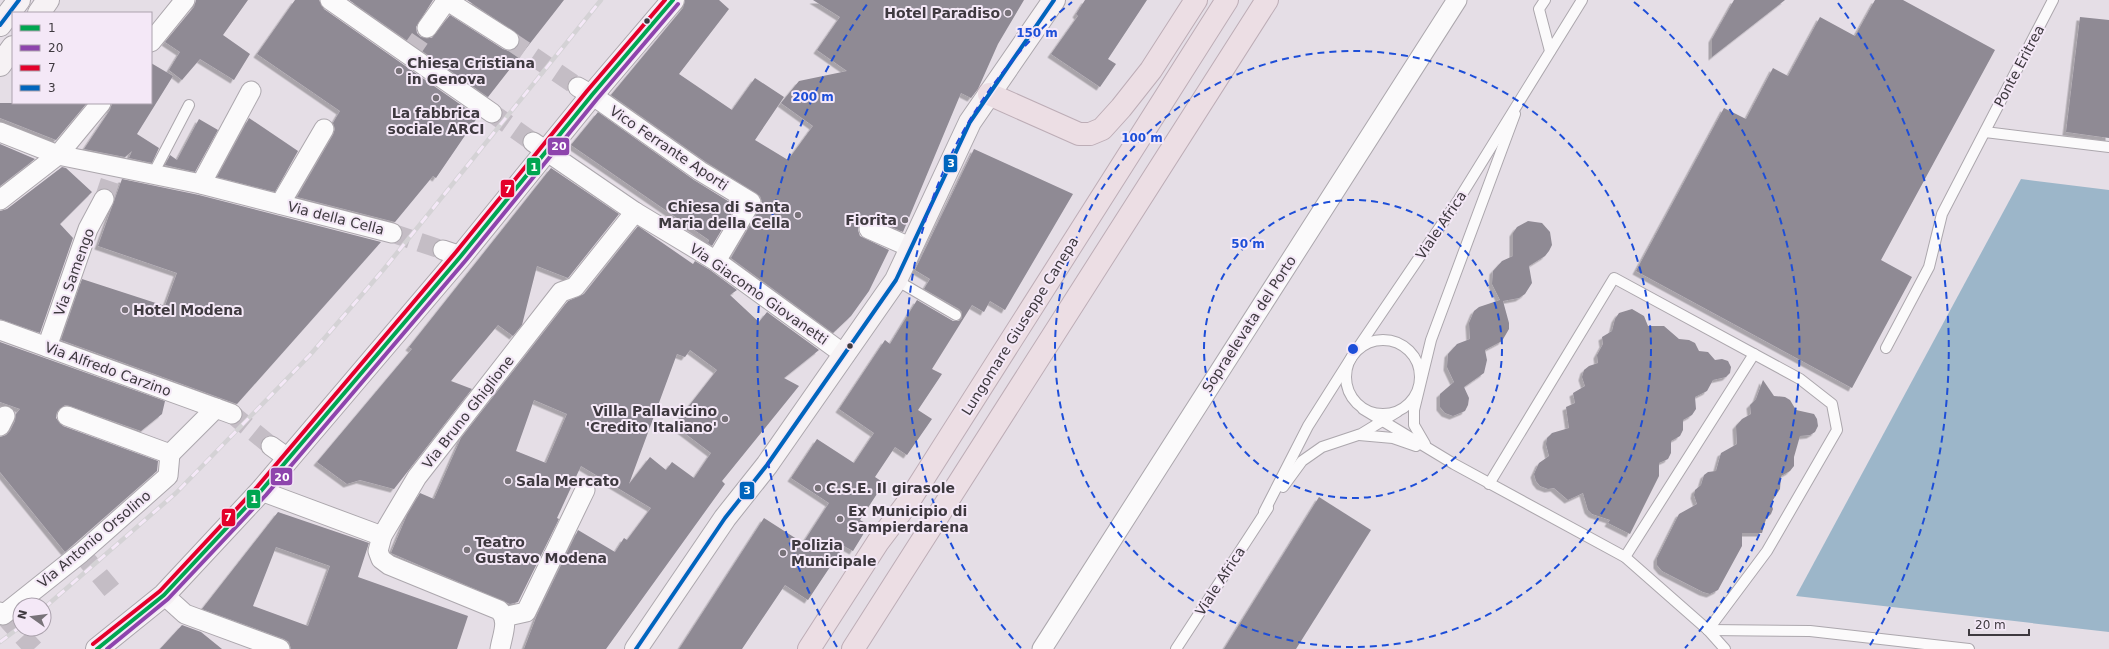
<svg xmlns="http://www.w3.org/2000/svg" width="2109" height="649" viewBox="0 0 2109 649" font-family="'DejaVu Sans',sans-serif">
<defs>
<filter id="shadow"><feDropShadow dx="-3.5" dy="3.5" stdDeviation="0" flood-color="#0004"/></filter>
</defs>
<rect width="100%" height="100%" fill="#e5dee6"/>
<path fill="#9cb6c9" d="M2021 179 2109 190V632L1796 596Z"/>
<g fill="#8f8a94" fill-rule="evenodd" filter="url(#shadow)">
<path d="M196 0H248L223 35 250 54 234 80 200 59 182 80 169 70 180 52 165 42 194 7Z"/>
<path d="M295 0H319L324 9 474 114 473 116 477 118 436 178 433 176 395 222 297 197 333 135 335 129 333 123 340 111 257 54Z"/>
<path d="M349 0H433L416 27 417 33 421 37 432 38 450 15 503 49 509 51 518 46 519 35 467 0H564L488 97Z"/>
<path d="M685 0H719L729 9 679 74 732 110 755 78 784 97 755 140 788 160 813 126 781 103 799 81 847 71 817 50 840 17 813 0H1024L998 44 978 89 971 98 961 93 903 232 873 219 863 220 859 224 858 230 860 236 889 250 869 291 851 316 833 333 731 258 760 208 762 202 760 196 706 162 611 95 683 8Z"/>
<path d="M1085 0H1147L1108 59 1116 64 1100 87 1051 54 1078 16 1076 14Z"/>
<path d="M1734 0H1785L1712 57V39Z"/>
<path d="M1875 0H1903L1995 50 1881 260 1912 277 1852 388 1636 271 1724 108 1746 119 1773 68 1788 76 1820 17 1855 36Z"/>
<path d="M2080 17 2109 20V138L2066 132Z"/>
<path d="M151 63 173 76 137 134 159 148 152 163 129 158 132 151 125 157 84 149 110 110 112 103H151Z"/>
<path d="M0 103H87L56 140 0 118Z"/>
<path d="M598 112 694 180 736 206 712 246 708 243 709 240 571 145Z"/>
<path d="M249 118 298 151 275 192 217 177Z"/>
<path d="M199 119 218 130 195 172 165 165 170 155 177 160Z"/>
<path d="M0 144 35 159 0 186Z"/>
<path d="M974 149 1073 194 1005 310 990 301 984 312 972 305 932 369 942 374 918 410 932 419 907 455 895 447 875 477 884 483 860 520 869 525 853 551 844 546 808 600 785 585 742 649H679L764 518 803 543 829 503 791 478 817 439 854 463 874 433 839 409 885 340 890 344 917 300 953 321H959L962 318V312L959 309 924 289 930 279 915 270Z"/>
<path d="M62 167 66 168 92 192 60 224 73 238 40 333 0 319V211L7 209Z"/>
<path d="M551 168 619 214 568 278 537 266 522 325 513 336 498 325 451 381 472 389 394 489 360 480 347 484 317 462 412 349 409 347Z"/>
<path d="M122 179 199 195 381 242 237 404 61 340 82 279 165 306 177 273 98 246Z"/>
<path d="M1528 221 1542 223 1550 232 1552 245 1549 251 1545 256 1529 266 1532 283 1525 294 1519 298 1503 301 1509 323V329L1502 341 1485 350 1487 360 1484 373 1464 387 1469 398 1468 405 1465 411 1453 416 1445 413 1440 407V394L1454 382 1447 367 1448 354 1457 344 1470 339 1469 323 1474 311 1479 307 1500 300 1492 284 1493 271 1502 261 1513 256V233L1517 227Z"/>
<path d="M638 226 693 264 695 261 710 270 737 290 730 295 759 322 767 312 819 350 784 378 799 386 722 481 725 484 606 649H524L537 615 578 530 615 552 624 538 627 540 651 508 581 466 557 518 559 519 518 602 510 604 391 553 407 515 420 493 434 499 461 438 568 301 584 294ZM690 350 717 370 674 425 711 453 694 478 672 462 666 470 650 457 629 484 677 354 685 357ZM534 400 567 414 546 463 516 451Z"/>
<path d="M1632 309 1644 316 1648 326H1664L1679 339 1689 340 1695 343 1699 351 1708 352 1715 360 1722 359 1728 361 1731 367 1730 373 1726 377 1713 380 1707 391 1695 397 1696 409 1692 415 1683 420V430L1680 436 1671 441V453L1668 459 1659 463V476L1630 534 1608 523 1610 520 1592 514 1588 510 1583 493 1568 500 1554 488 1548 489 1540 486 1536 481 1534 474 1539 463 1549 456 1546 444 1547 438 1552 433 1569 428 1566 407 1575 403 1573 393 1585 386 1582 377 1584 370 1589 366 1598 363 1597 355 1603 344 1602 337 1612 331 1615 319 1619 313Z"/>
<path d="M0 342 165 401 162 414 141 431 70 406 65 405 57 412 56 418 63 426 158 461 157 471 65 552 0 472V437L6 435 10 431 15 421 16 414 20 409 0 402Z"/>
<path d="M1763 380 1774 396 1785 397 1790 400 1796 410 1814 414 1817 419 1818 426 1815 432 1810 435 1800 436 1794 457V466L1790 471 1781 476 1780 489 1771 503 1773 509 1771 514 1766 519 1762 533H1742V546L1718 590 1710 594 1703 592 1662 571 1657 565V558L1679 514 1697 504 1694 495 1695 490 1701 485 1704 475 1708 472 1716 471 1721 453 1737 444 1736 426 1742 419 1751 414 1750 405 1756 399Z"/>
<path d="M1319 497 1371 530 1296 649H1224Z"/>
<path d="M278 512 369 543 358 577 468 616 457 649H291L289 642 284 639 202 609ZM276 547 330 566 308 626 253 606Z"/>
<path d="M182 625 201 632 222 649H160Z"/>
</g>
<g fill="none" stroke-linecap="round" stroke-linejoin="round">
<g stroke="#c4bdc5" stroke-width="19" stroke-dasharray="19 10" stroke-linecap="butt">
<path d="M509 40 578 87"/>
<path d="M409 54 427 28"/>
<path d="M492 113 533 142"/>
<path d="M104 199 115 166"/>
<path d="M392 233 443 250"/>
<path d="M232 414 271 446"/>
<path d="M81 553 116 595"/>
<path d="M3 615 34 649"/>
</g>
<g stroke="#aca7ad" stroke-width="12">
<g id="lane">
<path d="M1545 0 1539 9 1550 51"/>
<path d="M1985 132 2109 147"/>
<path d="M153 174 189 105"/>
<path d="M896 280 956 315"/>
<circle cx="1383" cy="377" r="37"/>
<path d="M1886 348 1929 267 1942 214 2053 0"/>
<path d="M1363 409 1454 464 1625 557 1708 630 1725 649"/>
<path d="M1359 435 1393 438 1416 446"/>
<path d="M1425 444 1414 425V410L1431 340 1515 114"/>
<path d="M1489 484 1614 278 1800 379 1832 404 1837 430 1767 551 1708 630"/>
<path d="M1283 487 1302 461 1322 447 1361 434 1397 412"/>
<path d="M1264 512 1308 426 1353 355 1459 199 1582 0"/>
<path d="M1625 557 1754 354"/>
<path d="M1708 630 1810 631 1969 649"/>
<path d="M1176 649 1268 508"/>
</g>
</g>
<g stroke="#aca7ad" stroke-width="21">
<g id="street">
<path d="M330 0 492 113"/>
<path d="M446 0 509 40"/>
<path d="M427 28 447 0"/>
<path d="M151 42 185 0"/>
<path d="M578 87 592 95 700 171 751 202 716 261"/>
<path d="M0 132 58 155 201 184 392 233"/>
<path d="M533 142 635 212 716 261 845 355"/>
<path d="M201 184 251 91"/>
<path d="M0 200 58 155 101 103"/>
<path d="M280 204 324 129"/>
<path d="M869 229 912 248"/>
<path d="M443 250 461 256"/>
<path d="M0 330 232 414"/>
<path d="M47 347 88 229 104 199"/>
<path d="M67 416 170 454 216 408"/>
<path d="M0 426 5 416"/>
<path d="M271 446 289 459"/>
<path d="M261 491 382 536"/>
<path d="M164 595 185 614 280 649"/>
<path d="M0 612 3 615 81 553 168 476 170 454"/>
<path d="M504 617 526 612 585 490"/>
<path d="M500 649C502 636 510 620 499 610L389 565 381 559 378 551 382 536 417 477 561 292 575 287 635 212"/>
<path d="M1042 649 1457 0"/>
</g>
</g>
<g stroke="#aca7ad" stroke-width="24">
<g id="secondary">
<path d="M39 13 48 0"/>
<path d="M0 25 19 0"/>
<path d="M0 65 13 47"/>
<path d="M97 649 164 595 261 491 461 256 592 95 673 0"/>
<path d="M636 649 725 518 767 465 896 280 970 122 1054 0"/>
</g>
</g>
<g stroke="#bdadb6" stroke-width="24">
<g id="highway">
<path d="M989 94 1079 134H1090L1102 129 1121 108 1151 70 1196 0"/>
<path d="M809 649 878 542 909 501 1227 0"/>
<path d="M853 649 1267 0"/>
</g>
</g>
<use href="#lane" stroke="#fbfafb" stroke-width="10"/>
<use href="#street" stroke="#fbfafb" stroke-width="19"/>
<use href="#secondary" stroke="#f6f2f4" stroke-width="22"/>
<use href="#highway" stroke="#ecdee4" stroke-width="22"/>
<g stroke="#d4d2d5" stroke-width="4.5">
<g id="rail">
<path d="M44 608 176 493 310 355 384 269 601 0"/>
<path d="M0 642 20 627"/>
</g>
</g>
<use href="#rail" stroke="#f4e8f7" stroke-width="3" stroke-dasharray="9" stroke-linecap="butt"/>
<g stroke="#f4e8f7" stroke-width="7">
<path id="bus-1" d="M97 649 164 595 261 491 461 256 592 95 673 0"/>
</g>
<g stroke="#f4e8f7" stroke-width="7">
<path id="bus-2" d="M107 649 168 599 266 495 466 260 597 99 678 4"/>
</g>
<g stroke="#f4e8f7" stroke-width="7">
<path id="bus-3" d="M93 644 160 591 257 487 456 252 587 91 665 0"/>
</g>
<g stroke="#f4e8f7" stroke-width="7">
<g id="bus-4">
<path d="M0 25 19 0"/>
<path d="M636 649 725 518 767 465 896 280 970 122 1054 0"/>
</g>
</g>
<use href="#bus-1" stroke="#00a651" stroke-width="4"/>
<use href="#bus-2" stroke="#8e44ad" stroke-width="4"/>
<use href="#bus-3" stroke="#e4002b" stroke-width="4"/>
<use href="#bus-4" stroke="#0065bd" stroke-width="4"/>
</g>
<g fill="none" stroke="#1d4ed8" stroke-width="2" stroke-dasharray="7 5">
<circle cx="1353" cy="349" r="149"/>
<circle cx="1353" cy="349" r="298"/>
<path d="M1021 648A447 447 0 0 1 1072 2M1634 2A447 447 0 0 1 1685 648"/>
<path d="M837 647A596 596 0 0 1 868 3M1838 3A596 596 0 0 1 1869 647"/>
</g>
<g fill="#787379" stroke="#f4e8f7" stroke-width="1.5">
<circle cx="1008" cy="13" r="4"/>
<circle cx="399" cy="71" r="4"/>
<circle cx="436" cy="98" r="4"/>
<circle cx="798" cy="215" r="4"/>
<circle cx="905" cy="220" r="4"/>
<circle cx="125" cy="310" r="4"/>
<circle cx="725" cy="419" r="4"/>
<circle cx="508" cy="481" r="4"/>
<circle cx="818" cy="488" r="4"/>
<circle cx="840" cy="519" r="4"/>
<circle cx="467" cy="550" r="4"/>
<circle cx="783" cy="553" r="4"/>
</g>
<g fill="#3e393f" stroke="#f4e8f7" stroke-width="1.5">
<circle cx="647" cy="21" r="3.5"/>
<circle cx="850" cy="346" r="3.5"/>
</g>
<g text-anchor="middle" stroke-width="4" stroke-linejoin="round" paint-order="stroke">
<g font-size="14" font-weight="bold" fill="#3e393f" stroke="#f4e8f7" text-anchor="start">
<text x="1000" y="18" text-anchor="end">Hotel Paradiso</text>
<text x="407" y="68">Chiesa Cristiana<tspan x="407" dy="16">in Genova</tspan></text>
<text x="436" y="118" text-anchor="middle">La fabbrica<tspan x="436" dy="16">sociale ARCI</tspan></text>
<text x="790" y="212" text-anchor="end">Chiesa di Santa<tspan x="790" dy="16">Maria della Cella</tspan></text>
<text x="897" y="225" text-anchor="end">Fiorita</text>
<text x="133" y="315">Hotel Modena</text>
<text x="717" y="416" text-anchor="end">Villa Pallavicino<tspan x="717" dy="16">'Credito Italiano'</tspan></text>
<text x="516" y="486">Sala Mercato</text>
<text x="826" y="493">C.S.E. Il girasole</text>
<text x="848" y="516">Ex Municipio di<tspan x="848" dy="16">Sampierdarena</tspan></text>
<text x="475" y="547">Teatro<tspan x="475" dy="16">Gustavo Modena</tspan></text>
<text x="791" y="550">Polizia<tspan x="791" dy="16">Municipale</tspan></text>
</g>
<g font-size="14" fill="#3e393f" stroke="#f4e8f7">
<text transform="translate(2019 66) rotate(-62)" y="5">Ponte Eritrea</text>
<text transform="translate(669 148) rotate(34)" y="5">Vico Ferrante Aporti</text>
<text transform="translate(336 218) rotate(14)" y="5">Via della Cella</text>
<text transform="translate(1441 225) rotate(-56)" y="5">Viale Africa</text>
<text transform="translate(74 272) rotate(-70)" y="5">Via Samengo</text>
<text transform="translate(759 294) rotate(35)" y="5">Via Giacomo Giovanetti</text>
<text transform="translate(1249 324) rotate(-57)" y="5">Sopraelevata del Porto</text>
<text transform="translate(1020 326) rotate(-58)" y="5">Lungomare Giuseppe Canepa</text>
<text transform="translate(108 369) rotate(20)" y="5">Via Alfredo Carzino</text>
<text transform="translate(468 412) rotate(-52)" y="5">Via Bruno Ghiglione</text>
<text transform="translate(94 539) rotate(-40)" y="5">Via Antonio Orsolino</text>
<text transform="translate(1220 581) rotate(-57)" y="5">Viale Africa</text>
</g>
</g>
<circle cx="1353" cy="349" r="6" fill="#1d4ed8" stroke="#f4e8f7" stroke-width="2"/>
<g font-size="12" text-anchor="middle" font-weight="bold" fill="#1d4ed8" stroke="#f4e8f7" stroke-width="4" stroke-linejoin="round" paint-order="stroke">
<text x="1037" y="37">150 m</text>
<text x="813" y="101">200 m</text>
<text x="1142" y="142">100 m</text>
<text x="1248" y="248">50 m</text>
</g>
<g stroke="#f4e8f7" stroke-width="1.5">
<rect x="547" y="137" width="23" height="19" rx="4" fill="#8e44ad"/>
<rect x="943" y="154" width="15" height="19" rx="4" fill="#0065bd"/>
<rect x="526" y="157" width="15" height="19" rx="4" fill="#00a651"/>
<rect x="500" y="179" width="15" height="19" rx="4" fill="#e4002b"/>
<rect x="270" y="467" width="23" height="19" rx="4" fill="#8e44ad"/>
<rect x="739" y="481" width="16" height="19" rx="4" fill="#0065bd"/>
<rect x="246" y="489" width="15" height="20" rx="4" fill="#00a651"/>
<rect x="221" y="508" width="15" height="19" rx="4" fill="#e4002b"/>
</g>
<g font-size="11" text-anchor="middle" font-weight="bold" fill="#fff">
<text x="559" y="150">20</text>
<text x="951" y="167">3</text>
<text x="534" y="171">1</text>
<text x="508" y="193">7</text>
<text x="282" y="481">20</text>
<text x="747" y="494">3</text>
<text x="254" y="503">1</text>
<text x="228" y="521">7</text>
</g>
<rect x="12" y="12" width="140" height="92" fill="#f4e8f7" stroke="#aba2ad"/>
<rect x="20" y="25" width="20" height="6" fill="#00a651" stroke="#aba2ad"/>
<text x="48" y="32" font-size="12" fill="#3e393f">1</text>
<rect x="20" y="45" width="20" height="6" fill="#8e44ad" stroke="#aba2ad"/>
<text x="48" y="52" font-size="12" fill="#3e393f">20</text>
<rect x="20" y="65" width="20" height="6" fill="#e4002b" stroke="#aba2ad"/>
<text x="48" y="72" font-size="12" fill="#3e393f">7</text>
<rect x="20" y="85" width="20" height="6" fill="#0065bd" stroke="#aba2ad"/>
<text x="48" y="92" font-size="12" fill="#3e393f">3</text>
<g transform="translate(32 617) rotate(284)"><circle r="19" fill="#f4e8f7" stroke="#aba2ad"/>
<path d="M0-3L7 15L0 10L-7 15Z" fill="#787379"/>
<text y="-6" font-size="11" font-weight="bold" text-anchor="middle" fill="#3e393f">N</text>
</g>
<path d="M1969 629v6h60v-6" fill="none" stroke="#3e393f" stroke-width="2"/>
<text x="1975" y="629" font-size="12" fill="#3e393f" stroke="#f4e8f7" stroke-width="3" paint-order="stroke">20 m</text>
</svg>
